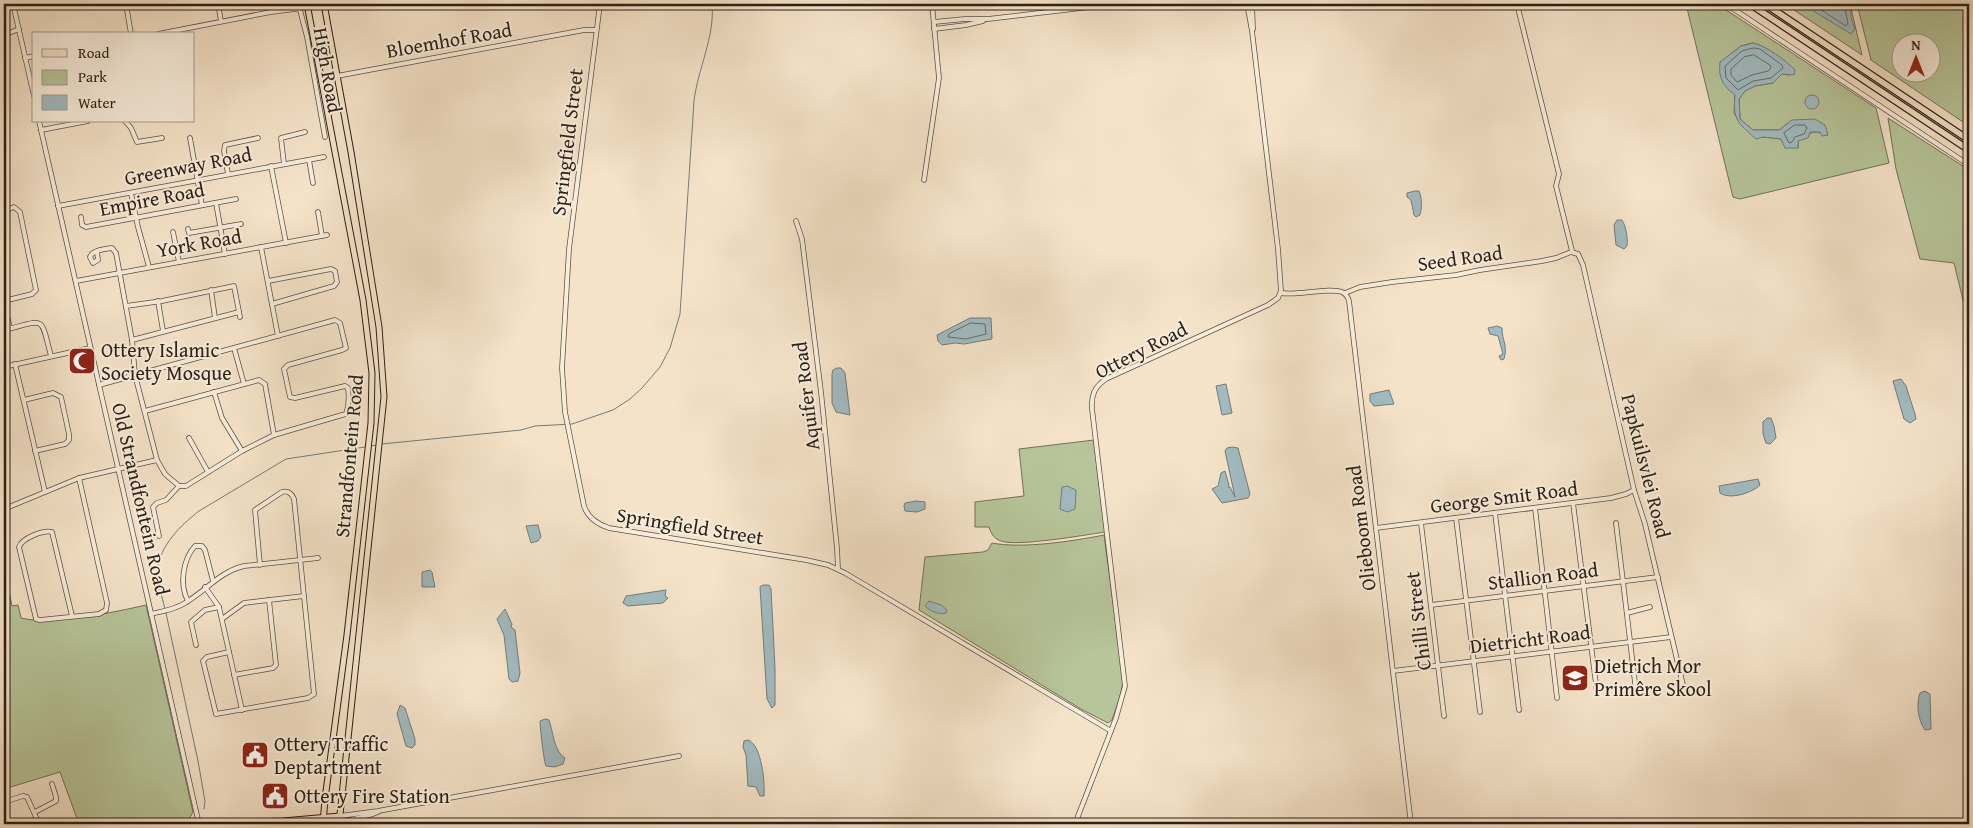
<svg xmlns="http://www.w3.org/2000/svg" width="1973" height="828" viewBox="0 0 1973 828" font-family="'Gentium Book Plus',serif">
<rect width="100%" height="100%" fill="#f5e3c9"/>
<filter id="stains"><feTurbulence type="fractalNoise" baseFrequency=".004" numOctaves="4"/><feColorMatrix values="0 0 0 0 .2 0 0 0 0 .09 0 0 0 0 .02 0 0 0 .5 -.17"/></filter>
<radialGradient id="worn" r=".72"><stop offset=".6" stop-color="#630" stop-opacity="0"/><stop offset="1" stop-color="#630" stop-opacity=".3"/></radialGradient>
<g fill="#b7c59a" stroke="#727258" fill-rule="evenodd">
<path d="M1686 4H1717L1876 108 1889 163 1740 199 1733 197ZM1753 43C1770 46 1779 62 1789 75L1782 74 1773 83 1755 86 1745 91 1739 99 1740 119 1753 130H1779L1792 120 1828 135C1814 129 1809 133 1798 141V148L1781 139 1763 137 1742 126 1734 113 1735 95 1728 56 1741 46Z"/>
<path d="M1785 4H1850L1862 55Z"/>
<path d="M1857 4H1969V126L1871 60ZM1900 42H1930V72H1900Z"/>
<path d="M1888 118 1969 170V325L1954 263 1920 259 1896 169Z"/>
<path d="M1094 440 1105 532C1085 535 1016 547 1001 541 993 538 991 533 989 527H975V502L1024 496 1019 449Z"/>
<path d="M1104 535 1123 676C1123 692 1117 705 1112 720L1108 723 1081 709 919 610 925 557 983 552 988 550 992 543C1023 549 1074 541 1104 535Z"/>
<path d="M4 568 12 606 18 605 21 618C51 626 115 612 146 605L193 812 188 821 169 824H79L60 772 4 789Z"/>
</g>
<g fill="#a1bbc1" stroke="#727d7c">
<path d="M1802 4H1851V18L1855 29 1851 34Z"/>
<path d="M1753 43C1765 45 1787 61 1795 70L1794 75 1782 74 1773 83 1755 86 1745 91 1739 99 1740 119 1753 130H1779L1792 120 1815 119 1825 125 1828 135 1822 136 1820 132H1810L1808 138 1798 141V148H1785L1781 139 1763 137 1756 139C1737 122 1733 120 1735 95 1723 86 1718 78 1720 62L1741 46Z"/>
<circle cx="1812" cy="102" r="7"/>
<path d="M1415 191H1419C1422 197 1422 208 1420 215L1416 217 1414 215 1411 200 1407 197V193Z"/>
<path d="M1617 220H1622C1626 226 1628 239 1627 246L1624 249 1616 245 1614 225Z"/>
<path d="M970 318H991L992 339 964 344 955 343 942 345 938 341 937 335Z"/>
<path d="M1497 326 1502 328C1502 342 1508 344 1504 359L1501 360 1499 356 1503 354 1498 336 1490 334 1488 328Z"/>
<path d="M837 368H841L845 373 850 415 836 412 832 403V374L833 370Z"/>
<path d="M1901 379 1906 386 1915 414 1916 419 1910 423 1904 419 1893 381Z"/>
<path d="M1226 384 1232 413 1222 415 1216 386Z"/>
<path d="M1389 390 1394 404 1374 406 1370 401V394Z"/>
<path d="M1767 418H1771L1774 426 1776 438 1770 444 1766 443 1763 434V422Z"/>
<path d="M1232 447 1238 448 1250 494 1248 498 1222 503 1212 489 1218 486 1221 473 1225 471 1229 485 1228 487H1230L1235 497 1225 451 1227 448Z"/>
<path d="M1758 479 1760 485C1752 493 1730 500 1720 493L1719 486Z"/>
<path d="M1067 486 1076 490 1075 509 1067 512 1060 509 1062 487Z"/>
<path d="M916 501 925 502V509L917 512 905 511 904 506 905 503Z"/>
<path d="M536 525H538L541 537 538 541 531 543 526 526Z"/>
<path d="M430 570 432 572 435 587H422V572Z"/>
<path d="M763 585H769L771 589 775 668V705L772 708 767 699 760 587Z"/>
<path d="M666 590 665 596 668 598 663 603 628 606 623 603 626 596Z"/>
<path d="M929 601 941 605 947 610 946 613C939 615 930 611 925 606Z"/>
<path d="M505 609 512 624 511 627 515 630 520 673 518 681 512 682 509 679 504 635 497 619Z"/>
<path d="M1925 691 1930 694 1931 729 1925 730C1918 720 1916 705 1920 693Z"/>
<path d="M400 705 405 708 415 739V745L412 748 406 746 397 714Z"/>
<path d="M545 719 549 720C553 731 554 752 565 758L563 764 555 767 546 766C544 763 540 727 540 721Z"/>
<path d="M748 740C762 745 765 783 764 796H760L756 787 748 786 746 755 743 747 744 741Z"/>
</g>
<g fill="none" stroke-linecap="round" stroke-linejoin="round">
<g stroke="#666d6b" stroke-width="1">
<path d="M1812 4 1846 26 1848 23 1845 9 1846 4"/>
<path d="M1754 48 1760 49 1782 65 1783 68 1771 78 1753 81 1738 90 1726 78 1725 66 1742 51Z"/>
<path d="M1754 55 1770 65 1771 68 1768 71 1752 75 1737 82 1731 75V69L1744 57Z"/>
<path d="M1795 125H1805L1807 128 1804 134 1795 137 1792 142 1789 143 1784 133Z"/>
<path d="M971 323 985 324 986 334 966 339 948 337 949 334Z"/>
</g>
<g stroke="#727d7c" stroke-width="1">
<path d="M382 444 521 430 535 426 572 424 613 410 630 399 642 388 660 367 670 348 680 314 694 101C698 68 715 37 712 4"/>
<path d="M369 446 378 445"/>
<path d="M165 609C162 596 157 583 158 570 159 546 181 525 199 511L286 459 365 447"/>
<path d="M166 613 198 761 205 801 204 809"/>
</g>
<g stroke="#5e5042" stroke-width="5.5">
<g id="minor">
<path d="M13 4 34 96"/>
<path d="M126 4 131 34"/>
<path d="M218 4 221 21"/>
<path d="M600 4 569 249 562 368 565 412 584 506C588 518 597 524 609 528L806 560 828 565 845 573 1111 731"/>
<path d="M1252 4 1253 29"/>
<path d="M1517 4 1559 174 1556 186 1572 251"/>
<path d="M1726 4 1969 165"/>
<path d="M934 22 965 19H988L1115 4"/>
<path d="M934 29 966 25 983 21"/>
<path d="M158 34 271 12 295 9 300 10 307 37 325 137"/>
<path d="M4 35 19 29"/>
<path d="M25 58 34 56"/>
<path d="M337 76 584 30H596"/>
<path d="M39 121 199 824"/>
<path d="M125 121 131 128 137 142 162 138"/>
<path d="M41 130 88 121"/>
<path d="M190 138 202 205"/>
<path d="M309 160 313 183"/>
<path d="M284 164 281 138 305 132"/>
<path d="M271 166 286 243"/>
<path d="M228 174 224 151 225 145 258 138"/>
<path d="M924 180 939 78 932 4"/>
<path d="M131 193 138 227 149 267"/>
<path d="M216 203 225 254"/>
<path d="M58 206 324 157"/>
<path d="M4 211 14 207 20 212 36 290 32 294 4 301"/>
<path d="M318 212 322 236"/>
<path d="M81 217 82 225 86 227 236 199"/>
<path d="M796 221 802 239 821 392 837 548 838 569"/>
<path d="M188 229 189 233 241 224"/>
<path d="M173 232 179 262"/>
<path d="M261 247 278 336"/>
<path d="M97 251 98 260 93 263 90 257C92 250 105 249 112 248L116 253 132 340 135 375 157 460 165 474 179 486H186L242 451 274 435 342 415 346 414C349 406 349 396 348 388L345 386 295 398 290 397 284 369 288 365 342 350 346 348 340 323 335 320C256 341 178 364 99 385"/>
<path d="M76 281 327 235"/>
<path d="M268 281 331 269 335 271 337 282 334 286 272 304"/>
<path d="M211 290 215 318"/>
<path d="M1281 293C1297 296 1330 287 1342 292 1346 294 1348 297 1349 301L1411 824"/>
<path d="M1345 293 1360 287 1392 282 1456 275 1480 270 1542 261 1556 258 1571 252 1578 254 1583 265 1634 490 1645 524 1683 685"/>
<path d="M158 301 163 331"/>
<path d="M4 304 10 328"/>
<path d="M126 306 162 301 234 286 240 317"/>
<path d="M4 330C46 320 40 314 51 356"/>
<path d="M132 340 239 312"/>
<path d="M234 348 244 384"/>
<path d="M15 364 45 492"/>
<path d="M4 367 90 348"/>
<path d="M214 392 222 418 242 451"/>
<path d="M24 400 53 393 61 397 69 434V440L65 444 35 451"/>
<path d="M145 411 259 380 265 384 274 435"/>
<path d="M189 438 208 472"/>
<path d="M1573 503 1597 692"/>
<path d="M1535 508 1557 698"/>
<path d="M4 509 79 478 157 460"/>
<path d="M1495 513 1519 710"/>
<path d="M1456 518 1480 712"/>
<path d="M1421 523 1444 716"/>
<path d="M1616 523 1636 691"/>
<path d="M1376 528 1611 498 1626 494 1634 490"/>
<path d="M159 536 153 507 157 503 166 500 179 486"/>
<path d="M205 587 219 607 242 710"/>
<path d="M188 601C179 585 183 559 195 546H202L205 550 213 581"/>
<path d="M1431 605 1658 577"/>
<path d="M1627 613 1650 607"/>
<path d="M151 614C163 611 174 610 185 603 206 591 219 572 244 566L318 558"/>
<path d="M72 616 52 532C43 530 22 538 19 547L36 619 40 620 99 614 106 610 107 603 79 478"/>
<path d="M222 619 244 603 304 596"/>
<path d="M196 645 191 622 205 610 219 607"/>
<path d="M229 652 207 657 203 661 216 714 308 698 314 694 294 499C292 494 288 490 282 492L255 510 260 565"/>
<path d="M1393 671 1671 637"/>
<path d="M234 675 273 668 276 665 269 600"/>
<path d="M4 802 23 796 27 797 39 824"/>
<path d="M35 812 56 801V797L52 784"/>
<path d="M340 816 378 811 679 756"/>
<path d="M339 823 373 814 378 812"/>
<path d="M1075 824 1116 718 1125 686 1092 409C1091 396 1094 387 1106 379L1268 305 1278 298 1281 291 1278 249 1252 31 1247 4"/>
</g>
</g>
<g stroke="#2c1f15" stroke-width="7">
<g id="major">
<path d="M307 4 363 300 372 373 371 423 347 635 325 799 323 824"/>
<path d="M324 4 351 152 379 327 384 397 339 824"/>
<path d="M186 824 283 821 340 816"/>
</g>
</g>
<g stroke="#2c1f15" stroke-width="8">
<g id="highway">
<path d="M1750 4 1969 150"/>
<path d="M1765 4 1969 140"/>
</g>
</g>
<use href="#minor" stroke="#f8eddc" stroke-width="4"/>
<use href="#major" stroke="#f5e3c9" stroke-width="5"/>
<use href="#highway" stroke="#f5e3c9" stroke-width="5.5"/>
</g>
<defs>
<g id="mosque-square" transform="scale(1.4375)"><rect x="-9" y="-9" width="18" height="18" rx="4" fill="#8f2418" stroke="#f8eddc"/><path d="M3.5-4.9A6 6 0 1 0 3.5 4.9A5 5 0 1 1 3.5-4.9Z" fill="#fff"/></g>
<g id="school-square" transform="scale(1.4375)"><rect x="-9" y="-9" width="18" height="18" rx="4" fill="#8f2418" stroke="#f8eddc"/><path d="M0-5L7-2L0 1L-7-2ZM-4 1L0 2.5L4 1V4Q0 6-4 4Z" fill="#fff"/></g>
<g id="civic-square" transform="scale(1.4375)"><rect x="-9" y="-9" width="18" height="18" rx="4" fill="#8f2418" stroke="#f8eddc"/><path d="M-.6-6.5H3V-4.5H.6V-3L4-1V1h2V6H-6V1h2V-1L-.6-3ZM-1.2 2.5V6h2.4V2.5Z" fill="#fff"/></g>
</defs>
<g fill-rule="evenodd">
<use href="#mosque-square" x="82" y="361"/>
<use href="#school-square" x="1575" y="678"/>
<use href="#civic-square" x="255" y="755"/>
<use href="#civic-square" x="275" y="796"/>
</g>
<g text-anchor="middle" stroke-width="4" stroke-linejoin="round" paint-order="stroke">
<g font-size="20" fill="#2c1f15" stroke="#f8eddc">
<text transform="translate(449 40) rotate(-10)" y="7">Bloemhof Road</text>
<text transform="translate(328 70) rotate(80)" y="7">High Road</text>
<text transform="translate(567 142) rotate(-83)" y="7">Springfield Street</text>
<text transform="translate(188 166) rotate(-11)" y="7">Greenway Road</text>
<text transform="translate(152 199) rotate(-11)" y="7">Empire Road</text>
<text transform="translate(199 243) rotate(-10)" y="7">York Road</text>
<text transform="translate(1460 258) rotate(-8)" y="7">Seed Road</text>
<text transform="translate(1141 350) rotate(-27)" y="7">Ottery Road</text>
<text transform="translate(806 396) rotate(-97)" y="7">Aquifer Road</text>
<text transform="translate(349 456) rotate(-85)" y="7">Strandfontein Road</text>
<text transform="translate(1646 466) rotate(76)" y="7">Papkuilsvlei Road</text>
<text transform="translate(1504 497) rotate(-7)" y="7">George Smit Road</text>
<text transform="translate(141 499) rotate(77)" y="7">Old Strandfontein Road</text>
<text transform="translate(690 526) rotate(9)" y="7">Springfield Street</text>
<text transform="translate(1361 528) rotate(-97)" y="7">Olieboom Road</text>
<text transform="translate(1543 576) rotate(-7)" y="7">Stallion Road</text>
<text transform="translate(1418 621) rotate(-97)" y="7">Chilli Street</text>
<text transform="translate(1530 639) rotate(-7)" y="7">Dietricht Road</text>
</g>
<g font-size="20" fill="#2c1f15" stroke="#f8eddc" text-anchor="start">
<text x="101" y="357">Ottery Islamic<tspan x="101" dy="23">Society Mosque</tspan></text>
<text x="1594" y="673">Dietrich Mor<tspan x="1594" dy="23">Primêre Skool</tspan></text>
<text x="274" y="751">Ottery Traffic<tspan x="274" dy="23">Deptartment</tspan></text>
<text x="294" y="803">Ottery Fire Station</text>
</g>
</g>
<rect width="1973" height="828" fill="none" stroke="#f5e3c9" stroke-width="20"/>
<rect x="5" y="5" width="1963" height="818" fill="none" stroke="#2c1f15" stroke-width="2.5"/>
<rect x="10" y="10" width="1953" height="808" fill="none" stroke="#2c1f15"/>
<rect x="32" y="32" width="162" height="90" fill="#f8eddc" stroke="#a69b8c"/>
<rect x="42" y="49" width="25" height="8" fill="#f5e3c9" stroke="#a69b8c"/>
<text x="78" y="58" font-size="15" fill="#2c1f15">Road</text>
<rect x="42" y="70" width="25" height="15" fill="#b7c59a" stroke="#a69b8c"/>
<text x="78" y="82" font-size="15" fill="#2c1f15">Park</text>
<rect x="42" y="95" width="25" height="15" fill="#a1bbc1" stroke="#a69b8c"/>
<text x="78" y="108" font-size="15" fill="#2c1f15">Water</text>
<g transform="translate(1916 58)"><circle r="24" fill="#f8eddc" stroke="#a69b8c"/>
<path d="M0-4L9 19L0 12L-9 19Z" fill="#8f2418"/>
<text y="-8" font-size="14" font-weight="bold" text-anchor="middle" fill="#2c1f15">N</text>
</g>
<rect width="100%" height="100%" filter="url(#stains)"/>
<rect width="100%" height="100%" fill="url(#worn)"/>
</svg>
